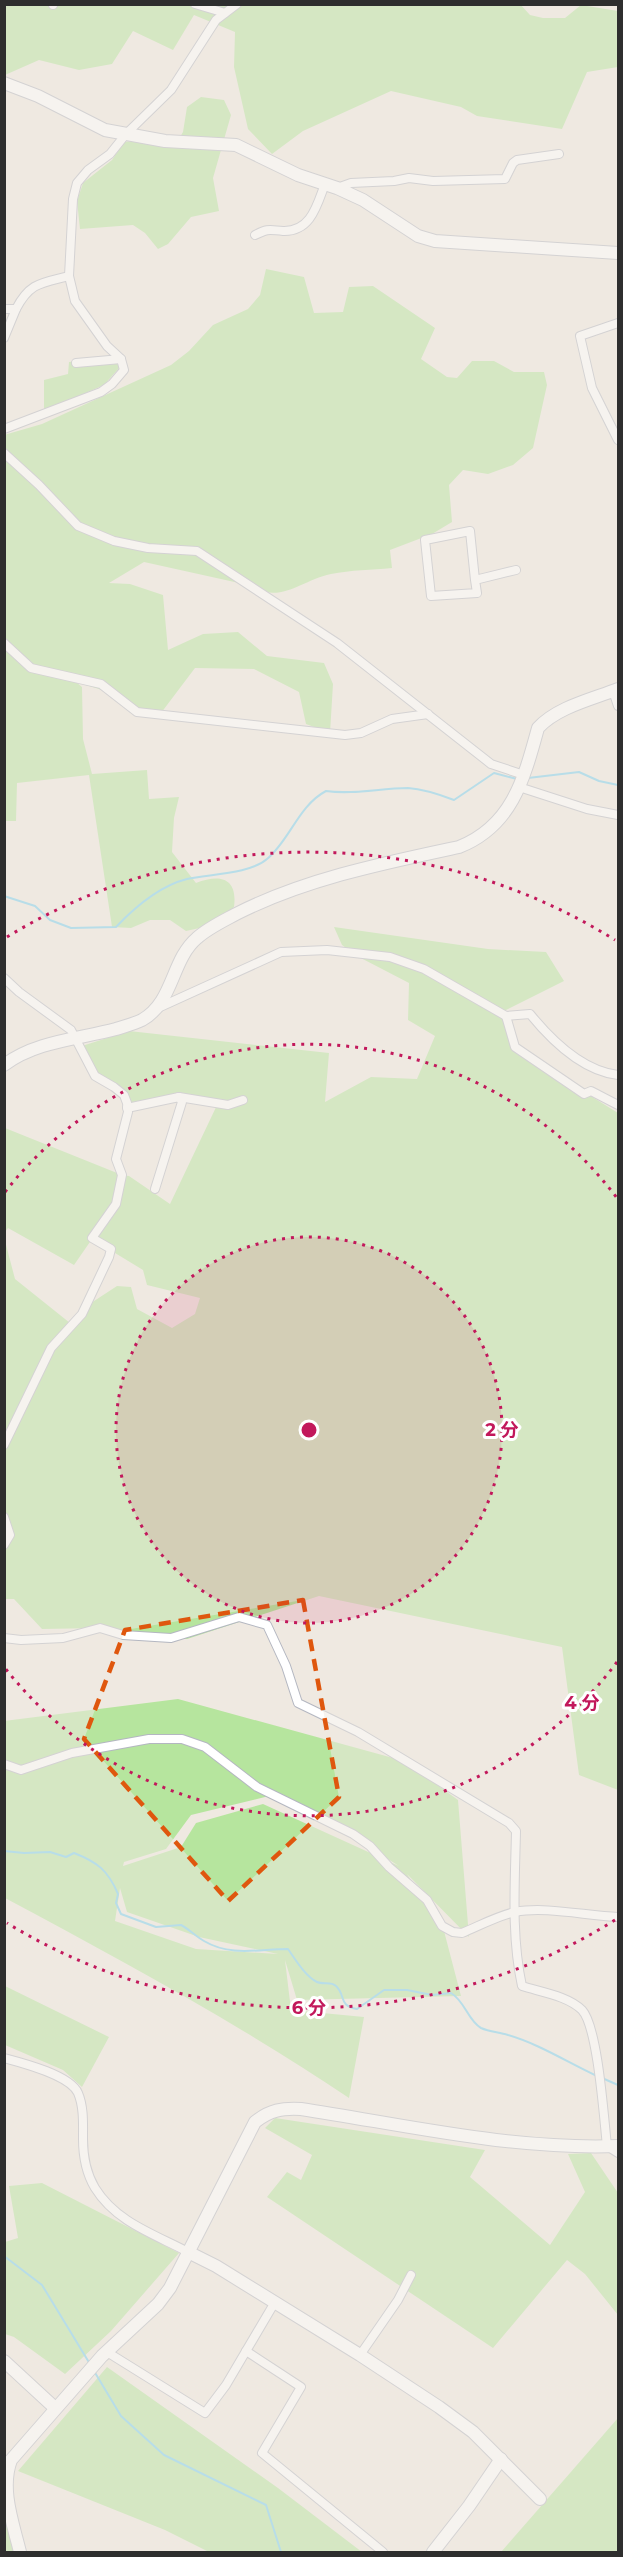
<svg xmlns="http://www.w3.org/2000/svg" width="623" height="2557" viewBox="0 0 623 2557" font-family="Montserrat,'Noto Sans JP',sans-serif">
<rect width="100%" height="100%" fill="#efe9e1"/>
<g fill="#b6e59e" fill-rule="evenodd">
<path d="M520 4 530 15 543 18H565L581 5 618 11V67L587 72 562 129 477 116 461 107 391 91 303 131 272 154 248 129 234 67 235 32 194 15 173 50 133 31 112 64 79 70 39 60 5 75V5Z"/>
<path d="M201 97 224 100 231 115 213 178 219 211 191 217 168 244 158 249 145 233 133 225 80 229 77 201 83 183 112 160 124 142C139 139 158 146 174 147L183 132 187 107Z"/>
<path d="M266 269 304 277 314 313 343 312 349 287 373 286 435 328 421 359 447 377 457 378 472 361H494L514 372H544L547 385 533 448 513 465 488 474 463 470 449 485 452 522 432 534 390 550 392 568C372 570 351 570 331 574 299 581 281 605 248 585L144 562 109 583 130 584 163 595 168 650 203 634 238 632 267 656 324 663 333 684 330 733 306 724 299 692 254 669 195 668 161 713 137 712 102 690 76 682 82 687 83 739 92 774 147 770 149 799 179 797 174 818 172 852 196 883C219 874 238 877 234 907L213 925 186 931 170 920H150L131 928 112 927 89 775 17 783 16 821H5L4 435 42 424 171 365 189 351 213 325 248 309 260 295Z"/>
<path d="M111 358 120 367 104 385 44 411V380L68 374 69 362Z"/>
<path d="M334 927 488 949 546 952 564 981 504 1011 520 1052 618 1113V1790L579 1775 562 1647 319 1596 187 1639 123 1635 100 1628 42 1629 14 1599H5L4 1237 15 1279 75 1327 91 1303 117 1286 131 1287 137 1309 172 1328 195 1314 200 1298 147 1285 143 1270 92 1239 74 1265 8 1228 5 1232V1128L122 1175 129 1176 170 1204 218 1103 181 1098 129 1107 115 1088 95 1076 82 1046 129 1031 329 1053 325 1102 371 1077 417 1079 435 1036 408 1020 409 983 357 956 342 945Z"/>
<path d="M178 1699 404 1761 458 1800 469 1937 407 1874 444 1931 461 1996 297 2000 285 1960 291 2010 364 2017 349 2098C239 2024 121 1960 5 1898L4 1721ZM273 1795 324 1819 399 1866 263 1804 196 1823 181 1847 123 1866 124 1862 166 1849 191 1815ZM120 1888 127 1912 199 1937 278 1954 196 1949 115 1921Z"/>
<path d="M5 1986 109 2037 82 2087 63 2070 5 2045Z"/>
<path d="M275 2118 485 2150 470 2177 550 2245 585 2192 568 2154 591 2153 618 2193V2315L585 2274 567 2260 493 2348 267 2197 287 2172 301 2180 312 2155 265 2128Z"/>
<path d="M42 2183 179 2253 111 2331 65 2374 14 2337 5 2334V2242L18 2238 9 2186Z"/>
<path d="M107 2367 278 2488 362 2552H209L165 2530 18 2471Z"/>
<path d="M618 2418V2552H501Z"/>
<path d="M5 2505 15 2552H5Z"/>
</g>
<g fill="none" stroke-linecap="round" stroke-linejoin="round">
<g stroke="#75cff0" stroke-width="2">
<path d="M528 778 579 772 599 781 618 785"/>
<path d="M4 896 35 906 50 920 71 928 116 927C135 907 159 886 187 879 209 874 250 874 267 859 290 840 298 806 326 791 354 795 380 788 408 788 422 789 441 795 454 800L494 773 517 779"/>
<path d="M4 1851 24 1853 50 1852 66 1857 74 1853C97 1862 108 1870 118 1894L116 1903 121 1914 156 1927 181 1925C189 1929 195 1936 204 1941 231 1957 259 1949 288 1949 295 1959 305 1976 317 1982 323 1985 331 1981 336 1986 346 1995 338 2006 357 2009L384 1990H407L432 1995 451 1993C465 2001 468 2021 481 2028 490 2032 499 2032 508 2035 539 2044 567 2062 597 2076"/>
<path d="M602 2078 618 2085"/>
<path d="M4 2256 42 2285 90 2364"/>
<path d="M94 2371 121 2416 164 2455 266 2505 281 2552"/>
</g>
<g stroke="#b4b7c1" stroke-width="10">
<g id="street">
<path d="M53 4V5"/>
<path d="M195 4 225 13"/>
<path d="M337 188 351 183 394 181 409 178 433 181 505 179 513 163 517 160 559 154"/>
<path d="M255 235C269 228 269 230 283 231 311 232 317 205 325 184"/>
<path d="M4 309H16C30 282 42 283 69 276"/>
<path d="M618 323 580 336 592 388 618 440"/>
<path d="M4 338 16 309"/>
<path d="M76 363 121 359"/>
<path d="M4 429 101 392 112 384 124 370 121 359 107 346 75 301 69 276 73 199 77 183 88 170 110 154 126 134 171 90 216 20 237 4"/>
<path d="M4 453 39 485 78 526 114 541 148 548 197 551 337 643 491 764 524 775"/>
<path d="M475 580 477 593 431 596 425 540 470 531 475 580 516 570"/>
<path d="M4 643 31 668 101 684 137 712 345 735 361 733 392 719 428 714"/>
<path d="M613 691 618 706"/>
<path d="M519 787 587 809 618 815"/>
<path d="M4 978 19 992 71 1030 95 1076 114 1087 124 1095 127 1103 128 1112 116 1159 122 1175 116 1204 92 1238 111 1249 109 1257 82 1314 51 1348 4 1445"/>
<path d="M158 1008 281 952 327 950 390 957 424 969 506 1016 530 1014C552 1041 583 1071 618 1075"/>
<path d="M506 1016 515 1047 584 1094 591 1091 618 1105"/>
<path d="M179 1097 228 1105 243 1100"/>
<path d="M127 1108 179 1097 182 1102 155 1189"/>
<path d="M4 1517 10 1535 4 1545"/>
<path d="M4 1638 21 1640 63 1638 100 1628 123 1635 171 1638 239 1617 267 1625 286 1666 298 1703 358 1732 509 1823 516 1831C515 1882 511 1936 522 1986 541 1992 568 1996 582 2010 598 2027 604 2120 607 2146L618 2153"/>
<path d="M4 1764 21 1770 72 1753 149 1739H182L205 1747 257 1787 353 1834 370 1846 389 1867 427 1900 442 1926 453 1932 462 1933C479 1926 497 1916 515 1912 546 1906 587 1916 618 1917"/>
<path d="M4 2058C23 2063 70 2075 78 2093 84 2107 83 2124 83 2139 83 2156 86 2173 95 2188 116 2222 154 2234 188 2252"/>
<path d="M246 2351 301 2387 262 2453 383 2552"/>
<path d="M107 2352 205 2413 226 2385 275 2302"/>
<path d="M360 2355 398 2300 411 2275"/>
</g>
</g>
<g stroke="#b4b7c1" stroke-width="14">
<g id="secondary">
<path d="M4 83 38 96 105 130 165 141 236 145 298 175 337 188 363 200 418 236 435 241 618 253"/>
<path d="M4 1065C36 1041 79 1039 116 1029 125 1026 134 1024 142 1020 174 1002 171 960 197 938 208 928 223 921 236 914 305 879 384 863 459 847 512 826 524 779 538 728 557 707 593 699 618 689"/>
<path d="M188 2252 216 2266 360 2355 439 2407 473 2432 540 2499"/>
<path d="M4 2361 55 2408"/>
<path d="M20 2552C13 2523 0 2489 11 2460L102 2356 158 2304 170 2288 255 2122C270 2110 282 2108 301 2109 406 2125 512 2150 618 2146"/>
<path d="M433 2552 469 2506 501 2459"/>
</g>
</g>
<use href="#street" stroke="#fff" stroke-width="8"/>
<use href="#secondary" stroke="#fff" stroke-width="12"/>
</g>
<path d="M0 0H623V2557H0ZM303 1600 339 1797 228 1901 84 1739 125 1630Z" fill="#efe9e1" fill-opacity=".55" fill-rule="evenodd"/>
<path fill="none" stroke="#df570e" stroke-width="4.5" stroke-dasharray="12 8" stroke-linejoin="round" d="M303 1600 339 1797 228 1901 84 1739 125 1630Z"/>
<circle cx="309" cy="1430" r="193" fill="#c2185b" fill-opacity=".12"/>
<g fill="none" stroke="#c2185b" stroke-width="3" stroke-dasharray="3 6">
<circle cx="309" cy="1430" r="193"/>
<path d="M617 1662A386 386 0 0 1 5 1668M5 1192A386 386 0 0 1 617 1198"/>
<path d="M615 1920A578 578 0 0 1 7 1923M7 937A578 578 0 0 1 615 940"/>
</g>
<circle cx="309" cy="1430" r="9" fill="#c2185b" stroke="#fff" stroke-width="3"/>
<g font-size="18" text-anchor="middle" font-weight="bold" fill="#c2185b" stroke="#fff" stroke-width="6" stroke-linejoin="round" paint-order="stroke">
<text x="502" y="1436">2 分</text>
<text x="582" y="1709">4 分</text>
<text x="309" y="2014">6 分</text>
</g>
<rect width="623" height="2557" fill="none" stroke="#2e2e2e" stroke-width="12"/>
</svg>
